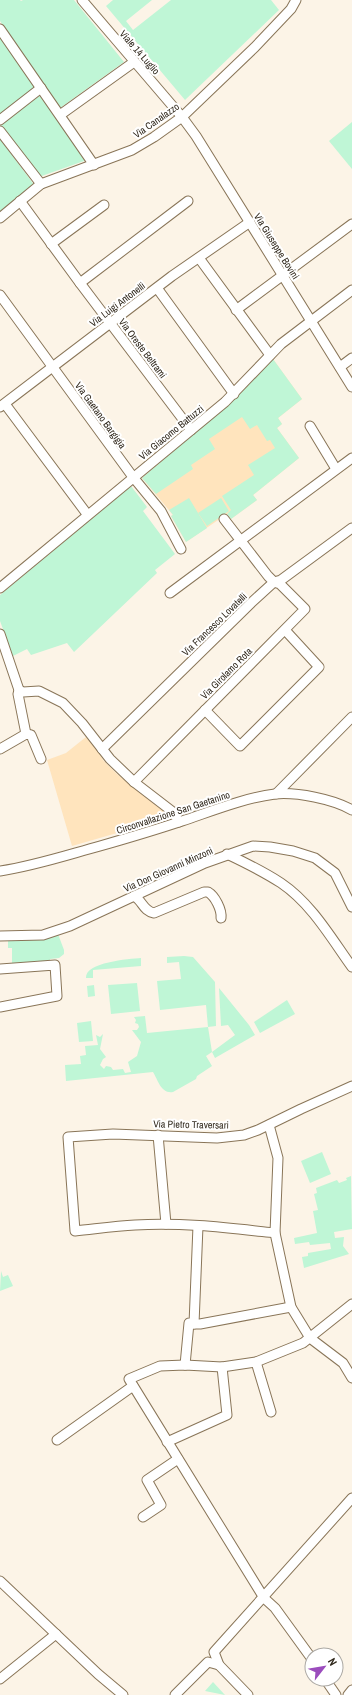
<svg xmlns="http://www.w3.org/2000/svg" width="352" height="1695" viewBox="0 0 352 1695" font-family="'Archivo Narrow',sans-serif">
<rect width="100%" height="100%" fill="#fcf4e7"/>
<g fill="#ffe4bd">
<path d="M273 359 302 399 278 418 282 424 277 428 299 458 253 495 257 500 231 519 227 514 186 542 171 516 173 515 142 478 237 397Z"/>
<path d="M86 737 98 750 103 760 117 774 167 814V817L117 833 72 846 47 760 66 753Z"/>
</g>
<g fill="#bff6d6">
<path d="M0 0H20L21 1 23 0H74L124 62 60 108 0 21Z"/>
<path d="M113 0H152L126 21 133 30 171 0H271L279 10 185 100 106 6Z"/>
<path d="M0 35 36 88 0 115Z"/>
<path d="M41 95 85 158 84 161 39 177 0 124Z"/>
<path d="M352 122V169L329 141Z"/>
<path d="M0 139 35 186 0 214Z"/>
<path d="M273 359 302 399 278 418 282 424 277 428 299 458 253 495 257 500 231 519 227 514 231 510 222 496 254 475 248 465 275 448 270 440 267 441 257 425 250 429 242 417 209 439 215 449 191 465 193 469 156 494 142 478 237 397Z"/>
<path d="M131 486 147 507 143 511 175 554 155 570 157 573 74 652 67 643 31 655 27 649 13 656 0 621V595Z"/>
<path d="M189 498 207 528 186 542 171 516 173 515 169 510Z"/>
<path d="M221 498 229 511 207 526 198 513Z"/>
<path d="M58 934 64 950V954L59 958 50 959V961L12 963V948H8V940H35Z"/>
<path d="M184 956 193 957 215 982 216 1026 208 1027 212 1052 235 1035 228 1025 221 1026 219 988 249 1025 255 1035 215 1058 212 1052 206 1056 212 1066 197 1076 196 1079 173 1092C161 1094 158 1080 153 1072L66 1081 65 1065 81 1064 80 1056 86 1055 85 1046 98 1045 96 1035 100 1037 103 1034 100 1049 106 1057 103 1059 100 1065 104 1069 106 1066 111 1067 113 1070 123 1069 125 1073 131 1072 128 1062 137 1056 141 1042 132 1030H137L139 1027 138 1024 135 1023 136 1020 134 1017 145 1016 147 1033 208 1027 206 1005 160 1010 157 981 181 979 179 962 167 963V957Z"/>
<path d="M141 958V966L93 970V978H86C85 962 129 959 141 958Z"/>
<path d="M137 983 140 1011 111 1014 108 985Z"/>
<path d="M94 985 95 996 88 997 87 986Z"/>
<path d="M287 1000 295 1014 260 1033 254 1022Z"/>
<path d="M91 1021 93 1041 79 1042 77 1023Z"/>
<path d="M322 1152 331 1174 310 1183 301 1161Z"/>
<path d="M351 1176 352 1229 334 1232 335 1238 344 1237 343 1246 349 1254 304 1268 302 1257 308 1256V1253L331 1249 330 1243 310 1245 309 1242 295 1244 294 1238 317 1233 313 1211 318 1210 314 1194 317 1193 316 1188 337 1180 339 1183 347 1180 346 1178Z"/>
<path d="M1 1271 3 1277 8 1275 13 1286 0 1291Z"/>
<path d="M213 1682 225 1695 205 1691Z"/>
</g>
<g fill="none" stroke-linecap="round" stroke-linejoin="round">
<g stroke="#897558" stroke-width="11">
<g id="minor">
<path d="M82 0 182 117 196 136 352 387"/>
<path d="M0 29 94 165"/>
<path d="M60 115 134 62"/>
<path d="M0 120 41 88"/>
<path d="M0 131 41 184"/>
<path d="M20 201 80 283 191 430"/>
<path d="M0 218 41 184 132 150 154 137 182 117 255 47 291 9 296 0"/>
<path d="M51 244 104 205"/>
<path d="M199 258 270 355"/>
<path d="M80 283 188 201"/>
<path d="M157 288 234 394"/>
<path d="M0 295 133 477 161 511 181 549"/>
<path d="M236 310 352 224"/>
<path d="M340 367 352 358"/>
<path d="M5 404 87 514"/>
<path d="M0 407 172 276 250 222"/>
<path d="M310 426 336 469"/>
<path d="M0 588 225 402 281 344 352 290"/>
<path d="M170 593 352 458"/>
<path d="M0 634 19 690 18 694 26 734"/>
<path d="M19 690 23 692 39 691 63 703 82 723 110 759 134 782 173 812 179 822"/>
<path d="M205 710 240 746 319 667 285 630"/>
<path d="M0 749 26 734 31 735 41 759"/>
<path d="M102 749 251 603 274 582 281 580 352 528"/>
<path d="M134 782 305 609 280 584 274 582 268 576 224 519"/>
<path d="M276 794 352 717"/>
<path d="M227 854C246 863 264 872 281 883 312 904 331 938 352 967"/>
<path d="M0 871C34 866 67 855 100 846 128 838 155 830 182 821 212 811 244 798 275 794 297 792 333 799 352 810"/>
<path d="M134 896C143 901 143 911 154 913L204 892H208C215 896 222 910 221 918"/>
<path d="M0 936 43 935 70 926 205 863 253 846 270 847 293 851 315 858 335 873 352 907"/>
<path d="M0 969 55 965 57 996 0 1007"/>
<path d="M269 1125 278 1158 275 1233 291 1307 310 1338 343 1363 352 1378"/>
<path d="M158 1135 166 1224"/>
<path d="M275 1233C229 1228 182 1222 135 1225 115 1226 95 1229 75 1231L68 1137 113 1134 217 1138 244 1135 258 1130 301 1109 352 1086"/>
<path d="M194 1324H200L291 1307"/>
<path d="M256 1362 271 1412"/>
<path d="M185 1365 189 1323 194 1324 198 1226"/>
<path d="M57 1440 133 1386"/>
<path d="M167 1442 227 1415 222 1367"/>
<path d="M143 1517 161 1505 147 1480 178 1459"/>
<path d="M0 1581 98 1674 123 1695"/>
<path d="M312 1659 275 1608 264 1598 129 1379 160 1366 185 1365 222 1367 256 1362 303 1343 352 1304"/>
<path d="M0 1679 56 1634"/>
<path d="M325 1679 336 1695"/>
<path d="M175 1695 208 1662 219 1665"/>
<path d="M248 1695 219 1665 214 1652 352 1498"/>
<path d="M348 1695 352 1690"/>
</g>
</g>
<use href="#minor" stroke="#fff" stroke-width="9"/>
</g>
<g text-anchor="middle" stroke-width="4" stroke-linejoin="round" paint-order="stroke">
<g font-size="10" fill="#2f271b" stroke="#fff">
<text transform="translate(140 52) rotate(49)" y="4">Viale 14 Luglio</text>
<text transform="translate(156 120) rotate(-35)" y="4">Via Canalazzo</text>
<text transform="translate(277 246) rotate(58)" y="4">Via Giuseppe Bovini</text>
<text transform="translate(117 304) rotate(-37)" y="4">Via Luigi Antonelli</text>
<text transform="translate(143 348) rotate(53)" y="4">Via Oreste Beltrami</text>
<text transform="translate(101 415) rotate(54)" y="4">Via Gaetano Bargigia</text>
<text transform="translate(171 432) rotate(-39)" y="4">Via Giacomo Battuzzi</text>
<text transform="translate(214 624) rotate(-44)" y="4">Via Francesco Lovatelli</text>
<text transform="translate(226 673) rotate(-45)" y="4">Via Girolamo Rota</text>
<text transform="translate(173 812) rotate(-18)" y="4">Circonvallazione San Gaetanino</text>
<text transform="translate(168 869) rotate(-24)" y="4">Via Don Giovanni Minzoni</text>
<text transform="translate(191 1124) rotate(1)" y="4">Via Pietro Traversari</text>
</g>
</g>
<g transform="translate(324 1667) rotate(59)"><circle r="19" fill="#ffffff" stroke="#aca9a4"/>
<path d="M0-3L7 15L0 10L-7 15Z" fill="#9b4cbd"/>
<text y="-6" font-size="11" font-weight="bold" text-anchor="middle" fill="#2f271b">N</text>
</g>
</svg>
